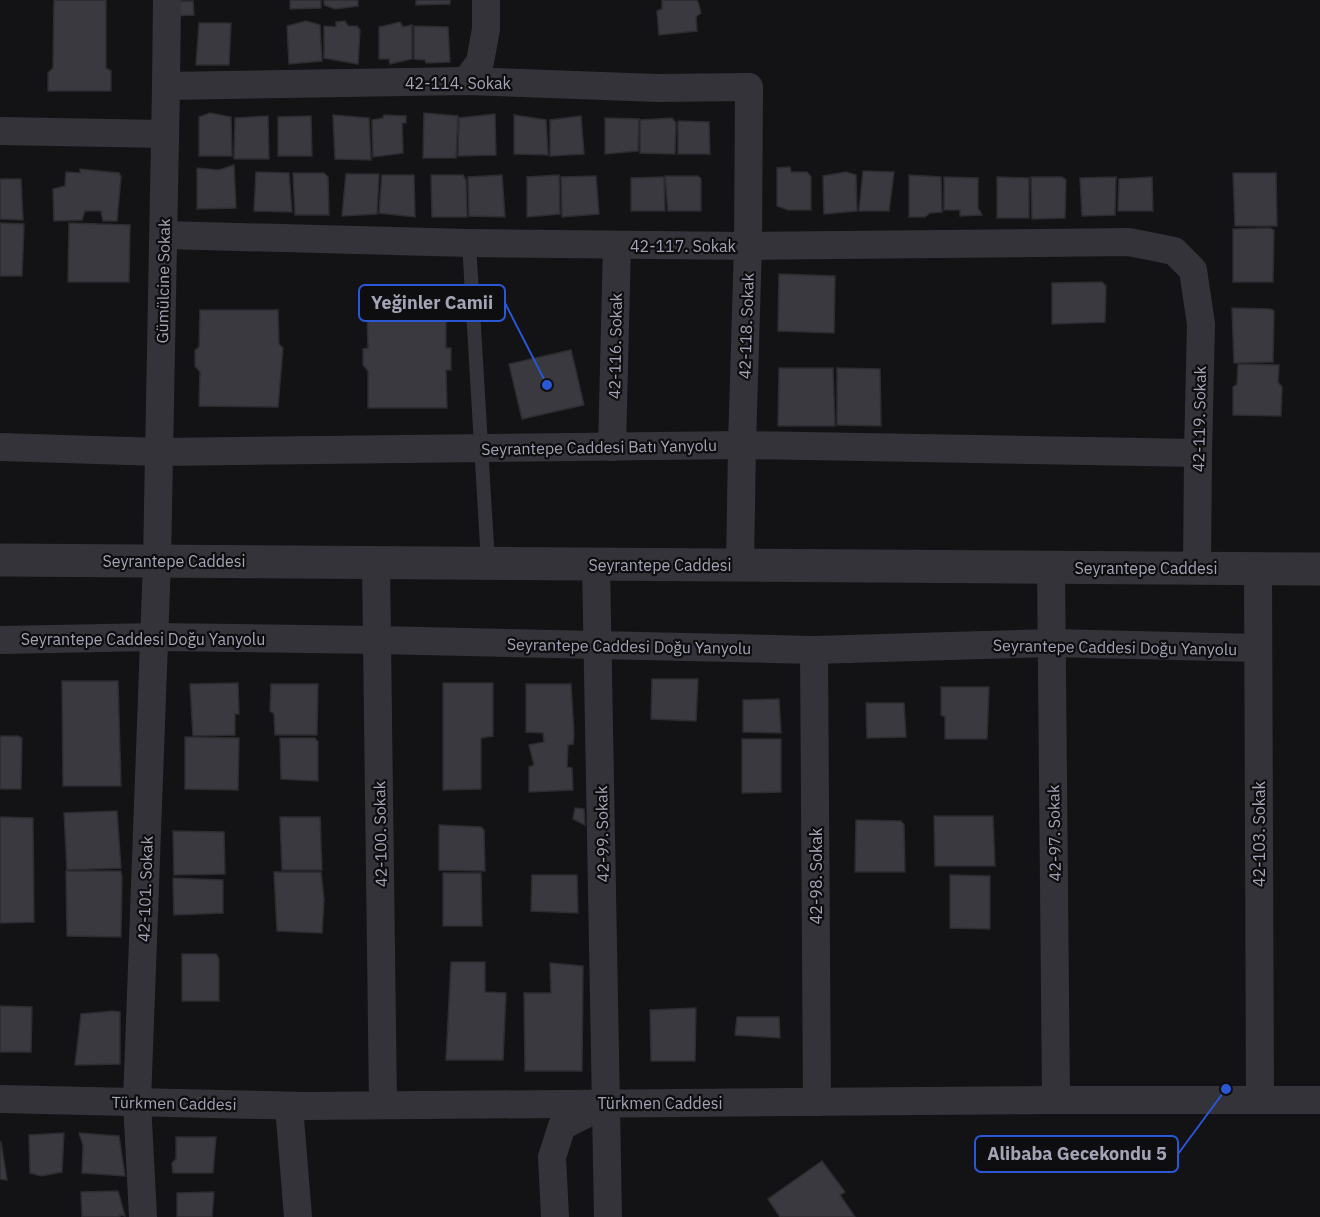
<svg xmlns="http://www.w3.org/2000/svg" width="1320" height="1217" viewBox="0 0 1320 1217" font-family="'IBM Plex Sans',sans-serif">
<rect width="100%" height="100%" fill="#131214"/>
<g fill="#3a393f" stroke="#2d2c30" stroke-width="1.5">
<path d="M54 0H106V68L111 71V91H48V73L53 68Z"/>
<path d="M290 0H321V8L290 9Z"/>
<path d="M324 0H358V6L335 9 324 5Z"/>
<path d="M416 0H450V4L416 5Z"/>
<path d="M662 0H696L698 2 701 13 696 17 697 31 659 35 657 11 662 9Z"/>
<path d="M170 1H193L194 15 171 16Z"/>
<path d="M306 21 320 25 322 61 289 64 287 26Z"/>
<path d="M345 21 348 26H357L360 30 358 64 324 58V26L336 27V22Z"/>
<path d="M400 22 403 27 412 25V59L390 64 389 59H379V27Z"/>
<path d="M199 23H231L229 65H196Z"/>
<path d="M414 26 448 27 450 62 426 63 425 60 414 59Z"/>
<path d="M210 113 231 117 232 156H199V117Z"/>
<path d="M424 113 458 116 456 158H423Z"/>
<path d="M495 114 496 155 458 156 459 118Z"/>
<path d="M333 115 369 118 371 160 335 159Z"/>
<path d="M384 115 406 116V123H402L403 153 373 157 372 120 383 118Z"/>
<path d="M514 115 546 120 548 155 514 154Z"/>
<path d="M268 116 269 159H234L235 118Z"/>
<path d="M311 116 312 156H278V117Z"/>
<path d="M581 116 584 154 550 156V120Z"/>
<path d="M605 118 639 119 638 151 605 154Z"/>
<path d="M672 118 676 123 675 154 640 153V120Z"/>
<path d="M678 121 709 122 710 154H678Z"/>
<path d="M234 165 236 208 197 209V168L219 170Z"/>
<path d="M790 167 791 172H807L811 177V210H788L777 206V168Z"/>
<path d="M80 169 119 173 121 177 117 221H103L101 211H85L82 220 54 221 53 189 65 186 66 172 80 173Z"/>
<path d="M863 171 894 172 889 211H859Z"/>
<path d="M256 172 289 173 292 212 254 211Z"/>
<path d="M846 172 856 175 857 211 824 214 823 176Z"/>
<path d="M293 173H324L328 177 329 215H295Z"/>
<path d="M1233 173H1276L1277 226H1235Z"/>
<path d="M346 174H379L377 214 342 216Z"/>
<path d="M382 175H414L415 217 379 213Z"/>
<path d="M431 175H463L466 180 467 217H432Z"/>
<path d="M502 175 505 217 469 216 468 177Z"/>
<path d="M559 175 560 214 527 217V177Z"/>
<path d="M909 175 941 177 942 212 930 213 925 217H909Z"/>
<path d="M596 176 599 214 562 217 561 177Z"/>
<path d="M665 176H698L701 179V211H668Z"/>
<path d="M664 177 665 211H631V178Z"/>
<path d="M944 177 978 178V208L982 215 960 216V210H944Z"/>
<path d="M997 177 1029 178V218H997Z"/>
<path d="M1031 177H1062L1066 180 1065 218 1032 219Z"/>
<path d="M1116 177 1115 215 1082 216 1080 178Z"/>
<path d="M1152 177 1153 211H1118L1119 179Z"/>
<path d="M0 179H21L23 220 0 219Z"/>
<path d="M0 223 24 224 22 276H0Z"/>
<path d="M69 223 130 225 129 282H68Z"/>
<path d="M1269 228 1274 230 1273 282H1233V229Z"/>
<path d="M779 274 835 276 834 333 778 331Z"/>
<path d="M1102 282 1106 286 1105 322 1052 324V283Z"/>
<path d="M1232 308 1270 309 1274 311 1273 362 1234 363Z"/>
<path d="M200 310H278L279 344 283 348 278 407 199 406 200 372 195 366V350L199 347Z"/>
<path d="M367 310H446V348H451V370H446L447 408H368V371L363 365V349L368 348Z"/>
<path d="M571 350 584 405 522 419 509 364Z"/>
<path d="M1238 364 1279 365 1278 382 1282 387 1281 416 1233 415V387L1237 384Z"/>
<path d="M779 368H833L835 426H778Z"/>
<path d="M837 368 880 369 881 426 837 425Z"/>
<path d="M652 679H698L696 721 651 719Z"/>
<path d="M62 681H118L121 786H63Z"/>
<path d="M238 683 239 714H235V735L193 736 190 684Z"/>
<path d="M443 683H493V736L481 738V789L443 790Z"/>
<path d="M271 684H318L317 735H275L274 714 270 711Z"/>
<path d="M526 684H571L574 734 573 744 568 745 567 767 572 768 573 790 529 792V767L534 765 529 745 544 742 543 733 526 732Z"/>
<path d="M941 687H989L987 739H945V717L941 715Z"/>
<path d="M779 699 781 733 743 732V700Z"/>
<path d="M866 703H904L906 737 867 738Z"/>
<path d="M0 736H18L22 738 21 789H0Z"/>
<path d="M185 737 239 738 238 790 185 789Z"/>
<path d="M280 738H315L318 742V781L281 779Z"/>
<path d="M742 739H781V792L742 793Z"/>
<path d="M575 808 584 809 585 825 573 819Z"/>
<path d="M117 811 121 868 67 870 64 813Z"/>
<path d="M934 816H993L995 866H935Z"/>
<path d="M0 817 33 818 34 922 0 923Z"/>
<path d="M280 817H320L322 870H282Z"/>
<path d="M856 820 901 821 904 825 905 872H855Z"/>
<path d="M439 825 481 827 484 830 485 871 439 870Z"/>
<path d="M173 831 224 832 225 874 174 875Z"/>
<path d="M66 871H121L122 877 121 937 67 936Z"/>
<path d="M274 872H321L324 900 322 933 277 931Z"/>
<path d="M443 873H481L482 926H443Z"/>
<path d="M532 875H577L578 913 531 911Z"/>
<path d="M950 875 990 876V929L950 928Z"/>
<path d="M173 878 223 880V913L174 915Z"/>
<path d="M182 954H216L219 959V1001H182Z"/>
<path d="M451 962H485V992L506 993 503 1060H446Z"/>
<path d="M550 963 583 966 582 1071H525L524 993H551Z"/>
<path d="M0 1006 32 1007 31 1052H0Z"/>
<path d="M696 1008 695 1061H651L650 1010Z"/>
<path d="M113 1011 120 1012V1064L75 1065 81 1014Z"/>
<path d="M737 1017H779L780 1038 735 1035Z"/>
<path d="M64 1133 62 1172 41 1176 30 1173 29 1135Z"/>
<path d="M79 1133 119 1136 125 1176 82 1173 83 1145Z"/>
<path d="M176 1137H216L213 1173H173L172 1163 176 1159Z"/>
<path d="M0 1142H1L7 1180 0 1179Z"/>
<path d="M822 1161 845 1192 840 1195 855 1217H780L768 1199Z"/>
<path d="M118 1191 125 1216 120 1215V1217H82L81 1192Z"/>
<path d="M214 1192 212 1217H177V1193Z"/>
</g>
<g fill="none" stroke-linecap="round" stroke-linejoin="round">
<path stroke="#343339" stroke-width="14" d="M469 243 488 563"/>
<g stroke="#343339" stroke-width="28">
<path d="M466 81 480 62 486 29V0"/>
<path d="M166 86 466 81 657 88 749 87 748 246 742 445 740 565"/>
<path d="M0 131 165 134"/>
<path d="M164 235 469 243 748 246 1129 242 1174 251 1193 270 1201 324 1198 453 1197 568"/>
<path d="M0 447 160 452 742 445 1198 453"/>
<path d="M612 447 617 245"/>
<path d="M376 563 383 1105"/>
<path d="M596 564 608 1217"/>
<path d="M1051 567 1056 1100"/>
<path d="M1258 569 1260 1100"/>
<path d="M0 640 155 637 377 640 814 650 1052 643 1258 648"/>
<path d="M814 650 817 1102"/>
<path d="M0 1099 305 1106 1056 1100H1320"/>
<path d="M289 1106 298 1217"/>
<path d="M143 1217 137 1102 157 561 166 86 167 0"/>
<path d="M555 1217 552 1157 562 1126 600 1107"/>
</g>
<path stroke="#343339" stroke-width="33" d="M0 560 1320 569"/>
</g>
<g text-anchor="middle" stroke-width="4.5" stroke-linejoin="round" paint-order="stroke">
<g font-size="16" fill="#a3a4b5" stroke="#0e0d0f">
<text x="458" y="89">42-114. Sokak</text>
<text x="683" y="252">42-117. Sokak</text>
<text transform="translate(163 281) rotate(-89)" y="6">Gümülcine Sokak</text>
<text transform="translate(746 326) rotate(-88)" y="6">42-118. Sokak</text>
<text transform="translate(615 346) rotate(-89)" y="6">42-116. Sokak</text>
<text transform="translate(1199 419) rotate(-89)" y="6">42-119. Sokak</text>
<text transform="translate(599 447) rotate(-1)" y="6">Seyrantepe Caddesi Batı Yanyolu</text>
<text x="174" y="567">Seyrantepe Caddesi</text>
<text x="660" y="571">Seyrantepe Caddesi</text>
<text x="1146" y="574">Seyrantepe Caddesi</text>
<text x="143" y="645">Seyrantepe Caddesi Doğu Yanyolu</text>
<text transform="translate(629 646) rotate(1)" y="6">Seyrantepe Caddesi Doğu Yanyolu</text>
<text transform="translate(1115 647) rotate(1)" y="6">Seyrantepe Caddesi Doğu Yanyolu</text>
<text transform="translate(1054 833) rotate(-91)" y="6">42-97. Sokak</text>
<text transform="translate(380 834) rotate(-91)" y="6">42-100. Sokak</text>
<text transform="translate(602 834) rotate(-91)" y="6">42-99. Sokak</text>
<text transform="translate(1259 834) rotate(-90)" y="6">42-103. Sokak</text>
<text transform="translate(816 876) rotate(-90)" y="6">42-98. Sokak</text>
<text transform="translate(145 889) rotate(-88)" y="6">42-101. Sokak</text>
<text transform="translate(174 1103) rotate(1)" y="6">Türkmen Caddesi</text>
<text x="660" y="1109">Türkmen Caddesi</text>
</g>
</g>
<path fill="none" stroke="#2a57d4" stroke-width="2" d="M547 385L505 303M1226 1089L1178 1154"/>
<g fill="#2a57d4" stroke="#0e0d0f" stroke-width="2">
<circle cx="547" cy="385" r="6"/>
<circle cx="1226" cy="1089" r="6"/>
</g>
<g fill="#0e0d0f" stroke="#2a57d4" stroke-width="2">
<rect x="359" y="285" width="146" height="36" rx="6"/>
<rect x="975" y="1136" width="203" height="36" rx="6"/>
</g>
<g font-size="18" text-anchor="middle" font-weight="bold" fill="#a3a4b5">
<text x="432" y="309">Yeğinler Camii</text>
<text x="1077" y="1160">Alibaba Gecekondu 5</text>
</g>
</svg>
